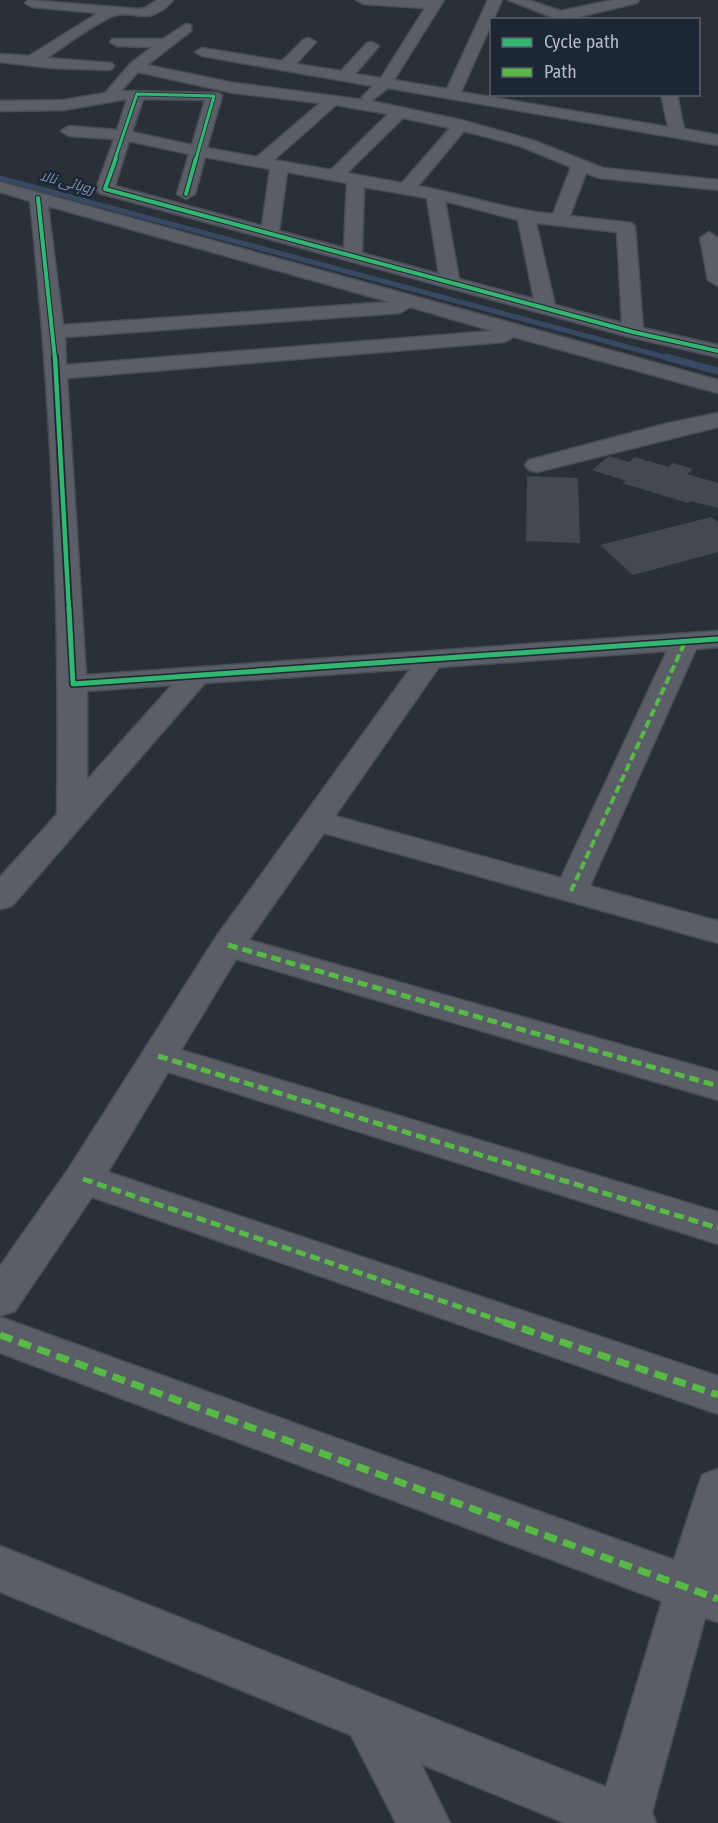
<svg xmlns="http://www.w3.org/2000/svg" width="718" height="1823" viewBox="0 0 718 1823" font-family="'Fira Sans Condensed',Cairo,sans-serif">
<rect width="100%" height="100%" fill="#2a3038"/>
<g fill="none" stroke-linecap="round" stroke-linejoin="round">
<path stroke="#384963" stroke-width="5" d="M0 178 672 359"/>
<path stroke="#384963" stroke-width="7" d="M666 357 718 371"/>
</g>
<g fill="#444950">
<path d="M609 456 629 462 635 457 668 467 673 463 693 469 687 474 718 483V508L690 501 688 503 622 483 626 481 592 470Z"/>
<path d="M527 476 578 478 580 543 526 541Z"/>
<path d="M711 517 718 522V552L633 575 600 545Z"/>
</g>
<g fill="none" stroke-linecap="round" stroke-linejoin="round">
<g stroke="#484c53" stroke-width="3">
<g id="minor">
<path d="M28 0 139 9 145 8 157 0H173C148 29 134 8 113 16 95 23 65 46 47 58L112 63 114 66 112 69 107 70 51 68 0 62V54L29 56 98 13 32 7 25 3Z"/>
<path d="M356 0H444L394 80 447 89 488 0H502L461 92 668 127 661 94H677L684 129 718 135V145L388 88 371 101 461 120 532 140 603 168 718 180V190L600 178 586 173 570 216 632 223 635 227 643 328 718 345V357L626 336 99 193 96 189 114 139 69 136 61 131 69 126 117 130 127 99 64 110 0 111V101L64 100 105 93 130 64 152 47 117 46 110 42 112 39H163L186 24 191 25V31L147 65 234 83 364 100 362 97 373 86 202 56 195 52 202 48 282 61 304 39 309 38 316 42 296 64 341 71 367 43 372 42 379 46 355 74 381 78 425 8 363 4ZM138 72 234 93 320 103 257 157 207 148 222 96 219 93 121 91ZM143 99 205 100 192 145 132 132ZM336 105 388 114 331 170 274 160ZM403 118 450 128 402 183 347 173ZM464 131 520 146 571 167 553 214C507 210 463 194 418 186ZM129 141 189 154 177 194 186 199 195 194 205 157 270 169 262 226 115 186ZM287 172 347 183 344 248 279 231ZM364 187 427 198 439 274 362 253ZM445 201 518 220 534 299 459 279ZM536 223 617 232 622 323 555 305Z"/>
<path d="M508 0H528L561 11 613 0H639L637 3 565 20H551L552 17Z"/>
<path d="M0 182 718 380V393L514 337 504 342 67 378 86 675 718 631V647L696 649 590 886 718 921V943L324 833 249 940 718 1072V1100L236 959 181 1050 718 1212V1244L168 1072 108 1172 718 1376V1414L92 1197 15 1311 0 1316V1266L69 1168 216 937 410 669 205 683 12 906 0 909V877L57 814C60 610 52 404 30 201L0 192ZM48 206 390 302 63 325ZM410 307 493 331 66 365 65 337 400 313ZM667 651 561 878 335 816 439 667ZM172 685 87 780V691Z"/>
<path d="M709 232 718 238V286L708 280 700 238Z"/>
<path d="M718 413V427L537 472 529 470 525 465 529 460 665 424Z"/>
<path d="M0 1317 674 1560 702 1475 718 1469V1622L705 1618 652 1812 656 1823H565L421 1764 450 1823H396L351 1735 0 1592V1546L606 1787 662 1601 0 1353Z"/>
</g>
</g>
<use href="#minor" fill="#5a5e66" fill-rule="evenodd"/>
<path stroke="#58b947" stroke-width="4" stroke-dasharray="8 4" stroke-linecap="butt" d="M571 891 685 642"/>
<g stroke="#58b947" stroke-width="5" stroke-dasharray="10 5" stroke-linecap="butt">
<path d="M228 945 718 1086"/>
<path d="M158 1056 718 1228"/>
<path d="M83 1179 507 1323"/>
</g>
<g stroke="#58b947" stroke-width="7" stroke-dasharray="13 7" stroke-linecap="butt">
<path d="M503 1322 718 1395"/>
<path d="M0 1335 718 1599"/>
</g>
<g stroke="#1d2633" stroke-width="4.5">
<path id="cycleway-far3" d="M115 159 137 94 214 96 196 159"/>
</g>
<g stroke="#1d2633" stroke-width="6">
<g id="cycleway-far2">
<path d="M116 158 105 189 633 332 718 351"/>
<path d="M186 194 196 158"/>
<path d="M38 198 55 359"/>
</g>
</g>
<g stroke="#1d2633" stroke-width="8">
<path id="cycleway-far1" d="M55 357 69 610"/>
</g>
<g stroke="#1d2633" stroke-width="8">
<path id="cycleway" d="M69 608 73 684 718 639"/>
</g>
<use href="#cycleway-far3" stroke="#33b770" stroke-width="3"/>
<use href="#cycleway-far2" stroke="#33b770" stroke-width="4"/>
<use href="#cycleway-far1" stroke="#33b770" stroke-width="4.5"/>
<use href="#cycleway" stroke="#33b770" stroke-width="5"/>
</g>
<g text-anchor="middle" stroke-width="5" stroke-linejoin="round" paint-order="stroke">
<g font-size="14" font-style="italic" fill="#7c92b1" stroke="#1d2633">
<text transform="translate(67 182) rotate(15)" y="5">روہائی نالا</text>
</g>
</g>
<rect x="490" y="18" width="210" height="78" fill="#1d2633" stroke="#59626f" stroke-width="1.5"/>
<rect x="502" y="38" width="30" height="9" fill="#33b770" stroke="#59626f" stroke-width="1.5"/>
<text x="544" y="48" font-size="18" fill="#b4bcc9">Cycle path</text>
<rect x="502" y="68" width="30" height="9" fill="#58b947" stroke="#59626f" stroke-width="1.5"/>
<text x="544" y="78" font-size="18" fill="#b4bcc9">Path</text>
</svg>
